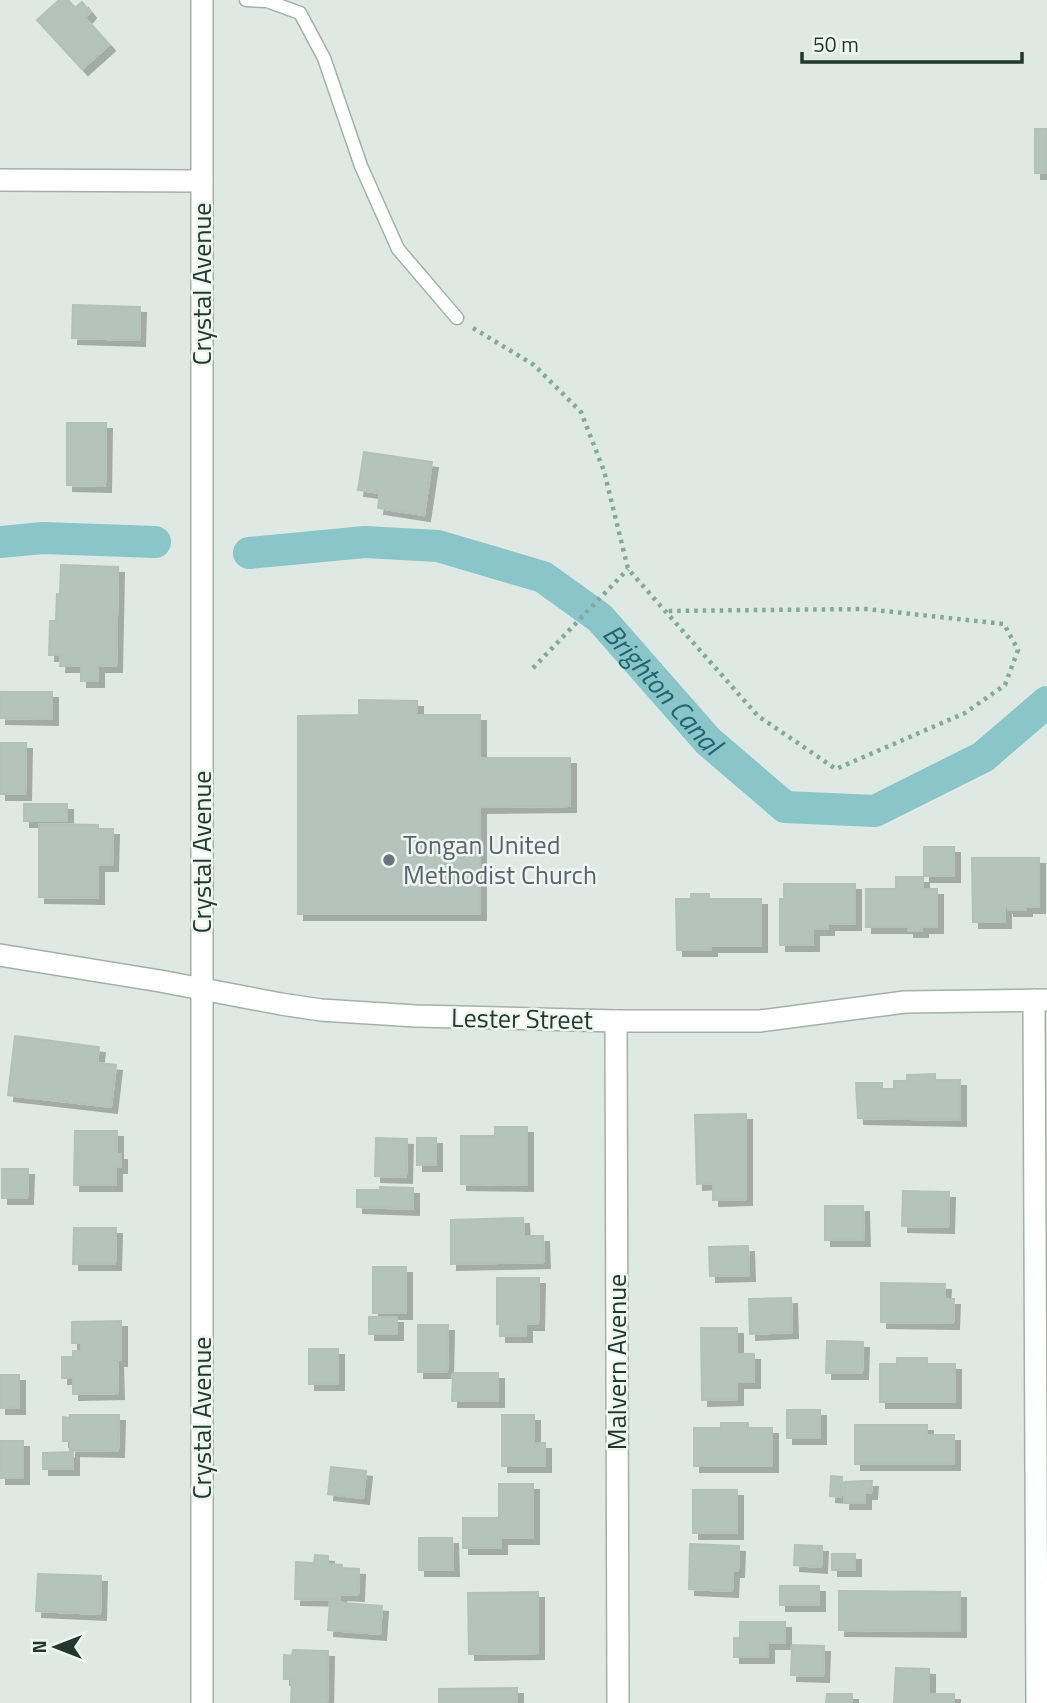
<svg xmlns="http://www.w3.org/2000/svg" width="1047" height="1703" viewBox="0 0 1047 1703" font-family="'Titillium Web',sans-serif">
<defs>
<filter id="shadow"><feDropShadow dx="6" dy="6" stdDeviation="0" flood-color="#0004"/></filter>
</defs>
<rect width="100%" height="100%" fill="#dee9e3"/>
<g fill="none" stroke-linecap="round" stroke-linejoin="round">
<g stroke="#8ac5ca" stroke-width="32">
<path d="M0 542 43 538 155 542"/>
<path id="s1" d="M249 553 365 542 438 546 543 577 600 618 708 741 785 807 875 811 983 757 1047 702"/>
</g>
</g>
<g fill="#b4c3bc" stroke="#b2c2ba" stroke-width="2" filter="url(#shadow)">
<path d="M59 0H68L75 8 82 2 90 12 85 18 109 45 82 69 37 20Z"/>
<rect x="1035" y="129" width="12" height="44"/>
<path d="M73 305 140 307 139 340 72 338Z"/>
<path d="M67 423H106L105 486 67 485Z"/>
<path d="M364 452 432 462 424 515 378 508 380 493 358 490Z"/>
<path d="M61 565 118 567 116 666H98V681H81V666H60L61 655H49L50 621H56L57 594H60Z"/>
<path d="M0 692H52V719L0 718Z"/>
<path d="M359 700 417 701V715H480V758H570V806L480 807V914H298V716L359 715Z"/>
<path d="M0 743H26L25 794H0Z"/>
<rect x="24" y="804" width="43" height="17"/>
<path d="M39 824 98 825V829H113L112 865H98V898L39 897Z"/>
<rect x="924" y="847" width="30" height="29"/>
<path d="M972 858H1039V907H1026V910H1008V907H1005V922H973Z"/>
<path d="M896 877H923V889H937V927H922V931H908V927H866V889H896Z"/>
<path d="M784 884H855V924H828V929H813V945H780V899H784Z"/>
<path d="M691 894H709V899H761V946H711V950H677L676 899H691Z"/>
<path d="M15 1036 99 1047 97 1063 116 1065 111 1107 8 1095Z"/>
<path d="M935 1074V1080H960V1120L858 1118 856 1083H882V1089H894V1081H907V1075Z"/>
<path d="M746 1114V1199L713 1200V1183L697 1184 695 1115Z"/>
<path d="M495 1127H527V1185L461 1184V1136H495Z"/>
<path d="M75 1131H117V1154H121V1167H116V1185H74Z"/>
<path d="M376 1138 407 1139 406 1177 375 1176Z"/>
<rect x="417" y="1138" width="19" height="27"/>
<path d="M2 1169H28L27 1198H2Z"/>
<path d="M380 1187 413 1188V1209L357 1207V1190H380Z"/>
<path d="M903 1191 949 1192 948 1227 902 1226Z"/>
<path d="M825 1206H863L864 1240H825Z"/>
<path d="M523 1218 524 1236H543L544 1262 451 1264V1220Z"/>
<path d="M74 1228H116L115 1264H73Z"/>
<path d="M748 1246 749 1275 710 1276 709 1247Z"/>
<rect x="373" y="1267" width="33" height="46"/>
<path d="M497 1278H539L538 1324H526V1336H500V1324H497Z"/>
<path d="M881 1283 945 1284 944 1299H954L953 1323 881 1322Z"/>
<path d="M791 1298 792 1332 750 1334 749 1299Z"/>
<rect x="369" y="1317" width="28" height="17"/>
<path d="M121 1321V1360H117L118 1393 73 1394V1378H62V1357H73V1351H81V1343H72V1322Z"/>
<path d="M418 1325H448L447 1372H418Z"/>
<path d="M701 1328H737V1354H754V1382H737V1399L702 1400Z"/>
<path d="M827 1341 863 1342 862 1373H826Z"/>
<rect x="309" y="1349" width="29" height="35"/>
<path d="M897 1358H927V1364H955V1402H880V1364H897Z"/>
<path d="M453 1373H498V1401H452Z"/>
<rect x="0" y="1375" width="19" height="33"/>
<rect x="787" y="1410" width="33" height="28"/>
<path d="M70 1415H119L118 1451 70 1450V1441H63V1417L70 1418Z"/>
<path d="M502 1415H534V1443H545V1466H502Z"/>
<path d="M721 1423H748V1428H772V1466H694V1428H721Z"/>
<path d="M855 1425H927V1435H954V1464H855Z"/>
<rect x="0" y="1441" width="23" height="37"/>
<path d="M73 1452V1469H43V1453Z"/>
<path d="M331 1467 366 1471 363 1498 328 1494Z"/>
<path d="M831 1476 842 1477 841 1497 830 1496Z"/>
<path d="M864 1481H872L871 1493H865V1503H844L845 1482Z"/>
<path d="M499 1484H533V1538H501V1548H463V1518H499Z"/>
<rect x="693" y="1490" width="44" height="43"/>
<path d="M419 1538H452L453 1570H419Z"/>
<path d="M690 1544 739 1546 738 1571H733L732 1591 689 1589Z"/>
<path d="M795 1545 822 1546 821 1567 794 1565Z"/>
<rect x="832" y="1554" width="23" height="16"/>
<path d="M315 1555 328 1556V1564L342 1565V1568L359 1569 358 1595 340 1594V1600L295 1599 296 1562 314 1563Z"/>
<path d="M38 1574 101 1576 100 1614 36 1611Z"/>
<rect x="780" y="1586" width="39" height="19"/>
<path d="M839 1591 960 1592V1631L839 1630Z"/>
<path d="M538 1592V1653L469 1654 468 1593Z"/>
<path d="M330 1602 382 1606 380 1634 328 1630Z"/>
<path d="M740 1622H785V1643H768V1657H734V1638H740Z"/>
<path d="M792 1645 824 1646 823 1676 791 1675Z"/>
<path d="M293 1650 328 1651 327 1703H291L292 1679H284V1655L292 1656Z"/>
<path d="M896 1668 929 1669V1694H954V1703H894Z"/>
<path d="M517 1688V1703H439V1689Z"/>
<path d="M827 1694H852V1703H826Z"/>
</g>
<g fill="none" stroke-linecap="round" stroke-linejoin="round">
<g stroke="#a2b0a9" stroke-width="15">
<path id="service" d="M246 0 267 1 300 13 324 58 361 166 398 249 457 318"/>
</g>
<g stroke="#a2b0a9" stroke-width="24">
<g id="minor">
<path d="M202 0V1703"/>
<path d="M0 180 202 181"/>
<path d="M0 955 160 981 281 1004 321 1010 416 1016 616 1021H760L905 1002 1047 1000"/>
<path d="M1034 1000 1037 1703"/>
<path d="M616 1021 618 1703"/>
</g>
</g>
<g stroke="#81aa9a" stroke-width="4.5" stroke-dasharray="3.5 5" stroke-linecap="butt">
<path d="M473 328 534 365 581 412 604 471 628 569 758 716 836 769 965 713 1005 685 1018 650 1004 624 866 609 665 611"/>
<path d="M533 668 628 569"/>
</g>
<use href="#service" stroke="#fff" stroke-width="12"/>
<use href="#minor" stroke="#fff" stroke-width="21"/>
</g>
<circle fill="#6b7280" stroke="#eef6f1" stroke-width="2.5" cx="389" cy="860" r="7"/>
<g text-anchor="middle" stroke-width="5" stroke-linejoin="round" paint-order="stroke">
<g font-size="26" fill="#21372f" stroke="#eef6f1">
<text transform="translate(202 284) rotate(-90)" y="9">Crystal Avenue</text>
<text transform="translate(202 852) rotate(-90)" y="9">Crystal Avenue</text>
<text transform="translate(522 1019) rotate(1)" y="9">Lester Street</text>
<text transform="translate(617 1362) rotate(-90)" y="9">Malvern Avenue</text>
<text transform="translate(202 1418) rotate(-90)" y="9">Crystal Avenue</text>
</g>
<g font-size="26" fill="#5b616d" stroke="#eef6f1" text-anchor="start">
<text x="403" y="854">Tongan United<tspan x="403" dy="30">Methodist Church</tspan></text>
</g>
<g font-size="28" font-style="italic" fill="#21666e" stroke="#eef6f1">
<text dy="10" stroke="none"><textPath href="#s1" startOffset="464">Brighton Canal</textPath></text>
</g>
</g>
<g transform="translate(56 1647) rotate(270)" stroke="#eef6f1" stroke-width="5" paint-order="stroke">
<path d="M0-5L12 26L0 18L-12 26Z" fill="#21372f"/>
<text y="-10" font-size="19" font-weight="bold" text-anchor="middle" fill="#21372f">N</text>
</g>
<path d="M802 52v10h220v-10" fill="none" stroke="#21372f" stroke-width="3.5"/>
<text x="813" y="52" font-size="21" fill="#21372f" stroke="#eef6f1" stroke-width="5" paint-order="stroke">50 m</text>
</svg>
